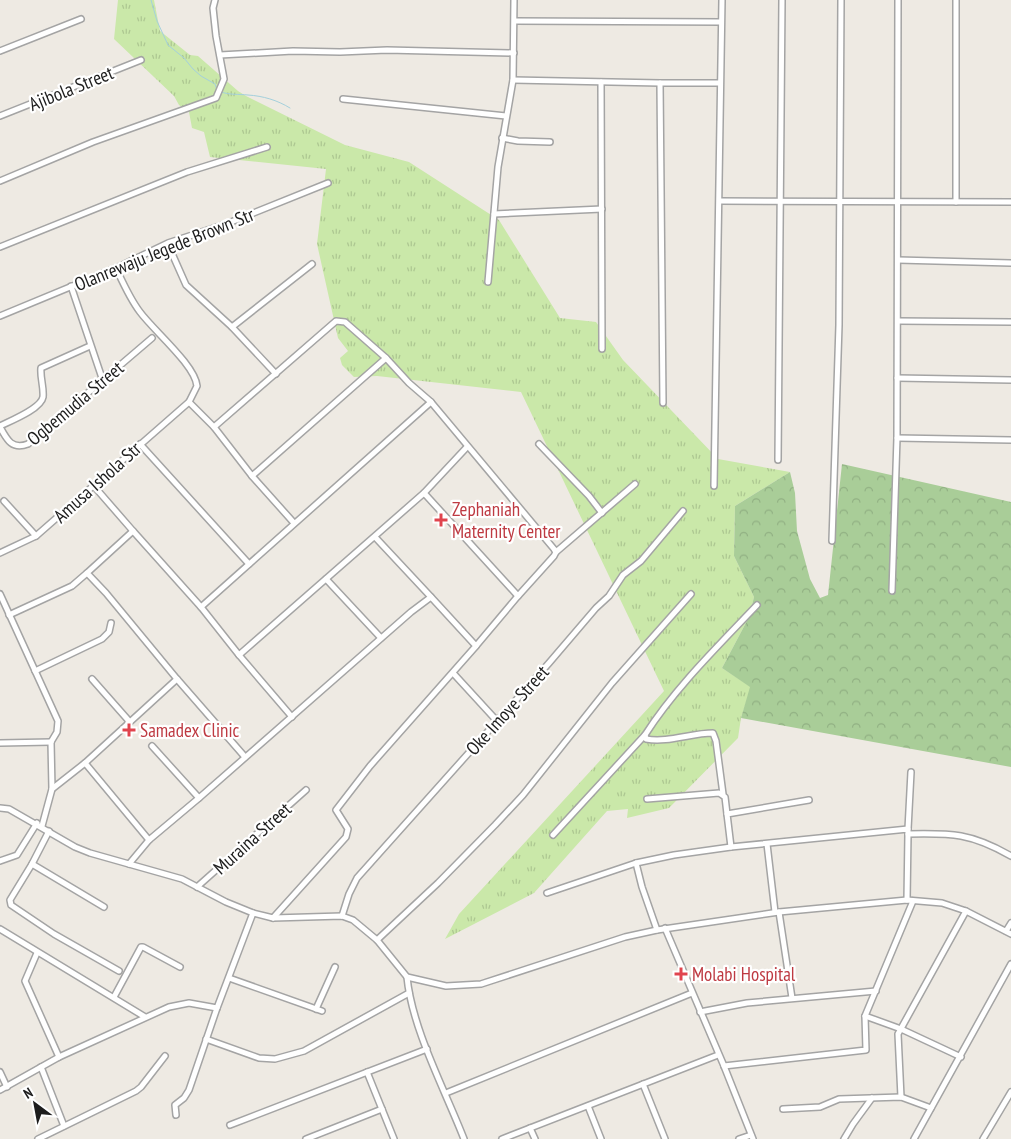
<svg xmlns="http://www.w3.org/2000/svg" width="1011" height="1139" viewBox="0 0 1011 1139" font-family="'PT Sans Narrow',sans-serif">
<defs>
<pattern id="grass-tufts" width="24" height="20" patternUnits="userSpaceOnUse" patternTransform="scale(1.25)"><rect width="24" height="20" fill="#cae8a9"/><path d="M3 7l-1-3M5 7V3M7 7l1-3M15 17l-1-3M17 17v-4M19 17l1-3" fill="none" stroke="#adc791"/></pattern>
<pattern id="forest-crowns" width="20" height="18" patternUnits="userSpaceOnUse" patternTransform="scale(1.25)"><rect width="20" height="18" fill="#a9cd98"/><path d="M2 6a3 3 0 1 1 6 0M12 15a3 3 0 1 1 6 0" fill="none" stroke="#91b083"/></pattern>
</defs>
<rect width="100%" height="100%" fill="#eeeae3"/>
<path fill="url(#grass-tufts)" d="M118 0H154L160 31 190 55 198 56 238 91 246 96 345 145 409 162 499 220 560 318 596 322 623 360 718 459 790 472 735 506 734 556 754 597 749 617 722 668 751 687 741 718 738 738 669 808 627 818 628 809 607 811 534 893 445 939 459 914 664 691 521 392 377 376 354 377 342 365 340 358 348 351 338 338 317 244 326 169 210 157 204 132 192 128 189 112 179 105 174 96 114 39Z"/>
<path fill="url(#forest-crowns)" d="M842 464 1011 502V767L741 718 750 687 722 668 749 617 754 597 734 556 735 506 790 472 795 493 797 531 810 579 820 598 828 595Z"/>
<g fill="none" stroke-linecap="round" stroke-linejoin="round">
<g stroke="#a4d0dc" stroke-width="1">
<path d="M151 0 157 21 168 45 184 58 193 69 201 76 215 84 217 90"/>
<path d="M221 92C230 95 238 94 248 95 263 96 277 100 290 108"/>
</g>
<g stroke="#a4a4a4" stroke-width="8">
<g id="minor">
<path d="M515 21 721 22"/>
<path d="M0 51 81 19"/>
<path d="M220 55 293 51 340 52 387 50 514 53"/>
<path d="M513 80 660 83H720"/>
<path d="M601 82 602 349"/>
<path d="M660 83 663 403"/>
<path d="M343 99 506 116"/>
<path d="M0 116 141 60"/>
<path d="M502 138 518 141 550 142"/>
<path d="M0 181 93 142 216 98 224 79 216 36 213 8 215 0"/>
<path d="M720 201 1011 202"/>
<path d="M956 202V0"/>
<path d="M494 214 602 209"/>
<path d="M0 247 187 172 267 147"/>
<path d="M170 249 186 285 232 327 276 374"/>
<path d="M898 260 1011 263"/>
<path d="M488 282 498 167 513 80 514 0"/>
<path d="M71 286 103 381"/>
<path d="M0 316 116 268 168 243 226 224 328 183"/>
<path d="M898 321 1011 322"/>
<path d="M232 327 312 264"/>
<path d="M897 378 1011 380"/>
<path d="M189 402 214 427 252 476 386 358 409 383 431 402"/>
<path d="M431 402 554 549 556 552 554 556 518 596 424 493 239 655 201 607Z"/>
<path d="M0 426C10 421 41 409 43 397 44 387 40 378 41 368L90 346"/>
<path d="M0 427C7 440 12 450 28 444L152 338"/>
<path d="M214 427 336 321 345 322 386 358"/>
<path d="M897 438 1011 440"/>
<path d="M140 444 249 564"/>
<path d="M539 444 589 496 602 513"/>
<path d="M778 460 782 0"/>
<path d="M252 476 294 523"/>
<path d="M93 485 133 531"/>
<path d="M714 486 722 0"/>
<path d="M424 493 467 447"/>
<path d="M4 501 36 536"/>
<path d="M375 537 431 597"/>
<path d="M832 541 839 325 841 0"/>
<path d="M556 552 635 484"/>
<path d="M0 553 36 536 189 402 197 386C195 365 154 331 140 312 130 299 123 283 116 268"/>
<path d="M326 579 381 638"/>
<path d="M892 591 897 438 898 0"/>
<path d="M0 594 58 721 57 732 51 742"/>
<path d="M201 607 133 531 87 573 106 593 177 679 245 757"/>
<path d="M9 615 72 586 87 573"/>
<path d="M476 646 518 596"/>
<path d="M239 655 292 717"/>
<path d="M35 671 102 639 109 632 111 623"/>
<path d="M453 673 497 721"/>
<path d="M92 679 129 721"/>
<path d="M51 742 52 789"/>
<path d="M0 743 51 742"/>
<path d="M152 746 199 798"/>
<path d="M85 763 149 840"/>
<path d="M723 794 716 741 713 733C691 733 668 743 646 739L645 735C674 689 719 645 757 605"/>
<path d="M647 799 719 793 725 797 727 814"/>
<path d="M0 808 9 809 75 847 90 853 182 879 226 902 253 913 273 918 342 916 353 920 377 940 407 977 446 986 481 984 625 937 657 930 779 912 907 900 942 903 966 911 1011 934"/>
<path d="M42 826 52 789 85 763 177 679"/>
<path d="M908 829 911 772"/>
<path d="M49 831 32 864 10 900 11 905 54 934 119 971"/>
<path d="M553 835 645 735"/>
<path d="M767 844 775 912"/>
<path d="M731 847 727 814 809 800"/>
<path d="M0 861 17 855 37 823"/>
<path d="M636 863 642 887 657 930"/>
<path d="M32 864 104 907"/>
<path d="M129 864 149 840 199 798 411 612 431 597 476 646 370 766 336 810 348 829 346 837 273 918"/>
<path d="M197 887 306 790"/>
<path d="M547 893 636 863 674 855 731 847 908 829V834C952 833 971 833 1011 856"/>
<path d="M907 900 908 834"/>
<path d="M779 912 792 998"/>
<path d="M342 916 349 894 357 878 549 663 596 608 609 596 623 575 641 561 683 511"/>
<path d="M665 928 724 1066 753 1139"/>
<path d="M0 929 145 1017"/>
<path d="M1006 931 1011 923"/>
<path d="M377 940 438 883 495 825 523 795 612 683 691 594"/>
<path d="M37 953 25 981 59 1057"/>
<path d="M407 977C412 1029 445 1090 464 1139"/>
<path d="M229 978 322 1011"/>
<path d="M114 997 141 947H143L180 967"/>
<path d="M316 1009 335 967"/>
<path d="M700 1012 747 1003 876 991"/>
<path d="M865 1016 901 1029 961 1057"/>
<path d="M206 1039 259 1058 275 1059 304 1051 409 993"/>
<path d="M724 1066 866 1050 865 1016 913 901"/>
<path d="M41 1067 64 1126"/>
<path d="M0 1072 7 1087"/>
<path d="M367 1072 394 1139"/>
<path d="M643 1084 665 1139"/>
<path d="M0 1090 59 1057 169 1007 189 1003 217 1008"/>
<path d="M446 1093 692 993"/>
<path d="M901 1097 898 1034 966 911"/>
<path d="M588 1106 601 1139"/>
<path d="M783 1109 820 1107 839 1099 901 1097 931 1108"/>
<path d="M176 1115 175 1105 184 1098 189 1090 217 1008 253 913"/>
<path d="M230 1125 427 1049"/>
<path d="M530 1128 535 1139"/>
<path d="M38 1139 136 1091 141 1087 165 1056"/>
<path d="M306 1139 382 1109"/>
<path d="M502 1139 718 1055"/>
<path d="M739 1139 751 1135"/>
<path d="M844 1139 853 1124 872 1098"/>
<path d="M914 1139 1011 964"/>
<path d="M983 1139 1011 1092"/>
</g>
</g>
<use href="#minor" stroke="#fff" stroke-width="5"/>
</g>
<g fill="#e0444e" stroke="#fff" stroke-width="2">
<path d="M438.5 512.5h5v5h5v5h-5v5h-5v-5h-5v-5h5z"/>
<path d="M126.5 722.5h5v5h5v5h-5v5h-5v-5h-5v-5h5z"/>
<path d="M678.5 966.5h5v5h5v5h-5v5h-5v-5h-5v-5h5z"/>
</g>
<g text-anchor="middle" stroke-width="4.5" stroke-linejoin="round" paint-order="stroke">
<g font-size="19" fill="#1d1d1d" stroke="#fff">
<text transform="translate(71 88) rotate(-22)" y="7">Ajibola Street</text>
<text transform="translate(164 249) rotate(-22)" y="7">Olanrewaju Jegede Brown Str</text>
<text transform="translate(75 403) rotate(-40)" y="7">Ogbemudia Street</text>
<text transform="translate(97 482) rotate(-42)" y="7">Amusa Ishola Str</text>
<text transform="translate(507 710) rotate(-48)" y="7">Oke Imoye Street</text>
<text transform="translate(252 838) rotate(-42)" y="7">Muraina Street</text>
</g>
<g font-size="19" fill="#be3a42" stroke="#fff" text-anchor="start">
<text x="452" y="516">Zephaniah<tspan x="452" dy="22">Maternity Center</tspan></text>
<text x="140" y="737">Samadex Clinic</text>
<text x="692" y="981">Molabi Hospital</text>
</g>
</g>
<g transform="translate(35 1104) rotate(328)" stroke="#ffffff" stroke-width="4" paint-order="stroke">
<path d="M0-4L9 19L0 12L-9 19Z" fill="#1d1d1d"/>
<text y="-8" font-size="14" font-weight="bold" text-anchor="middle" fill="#1d1d1d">N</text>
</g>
</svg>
